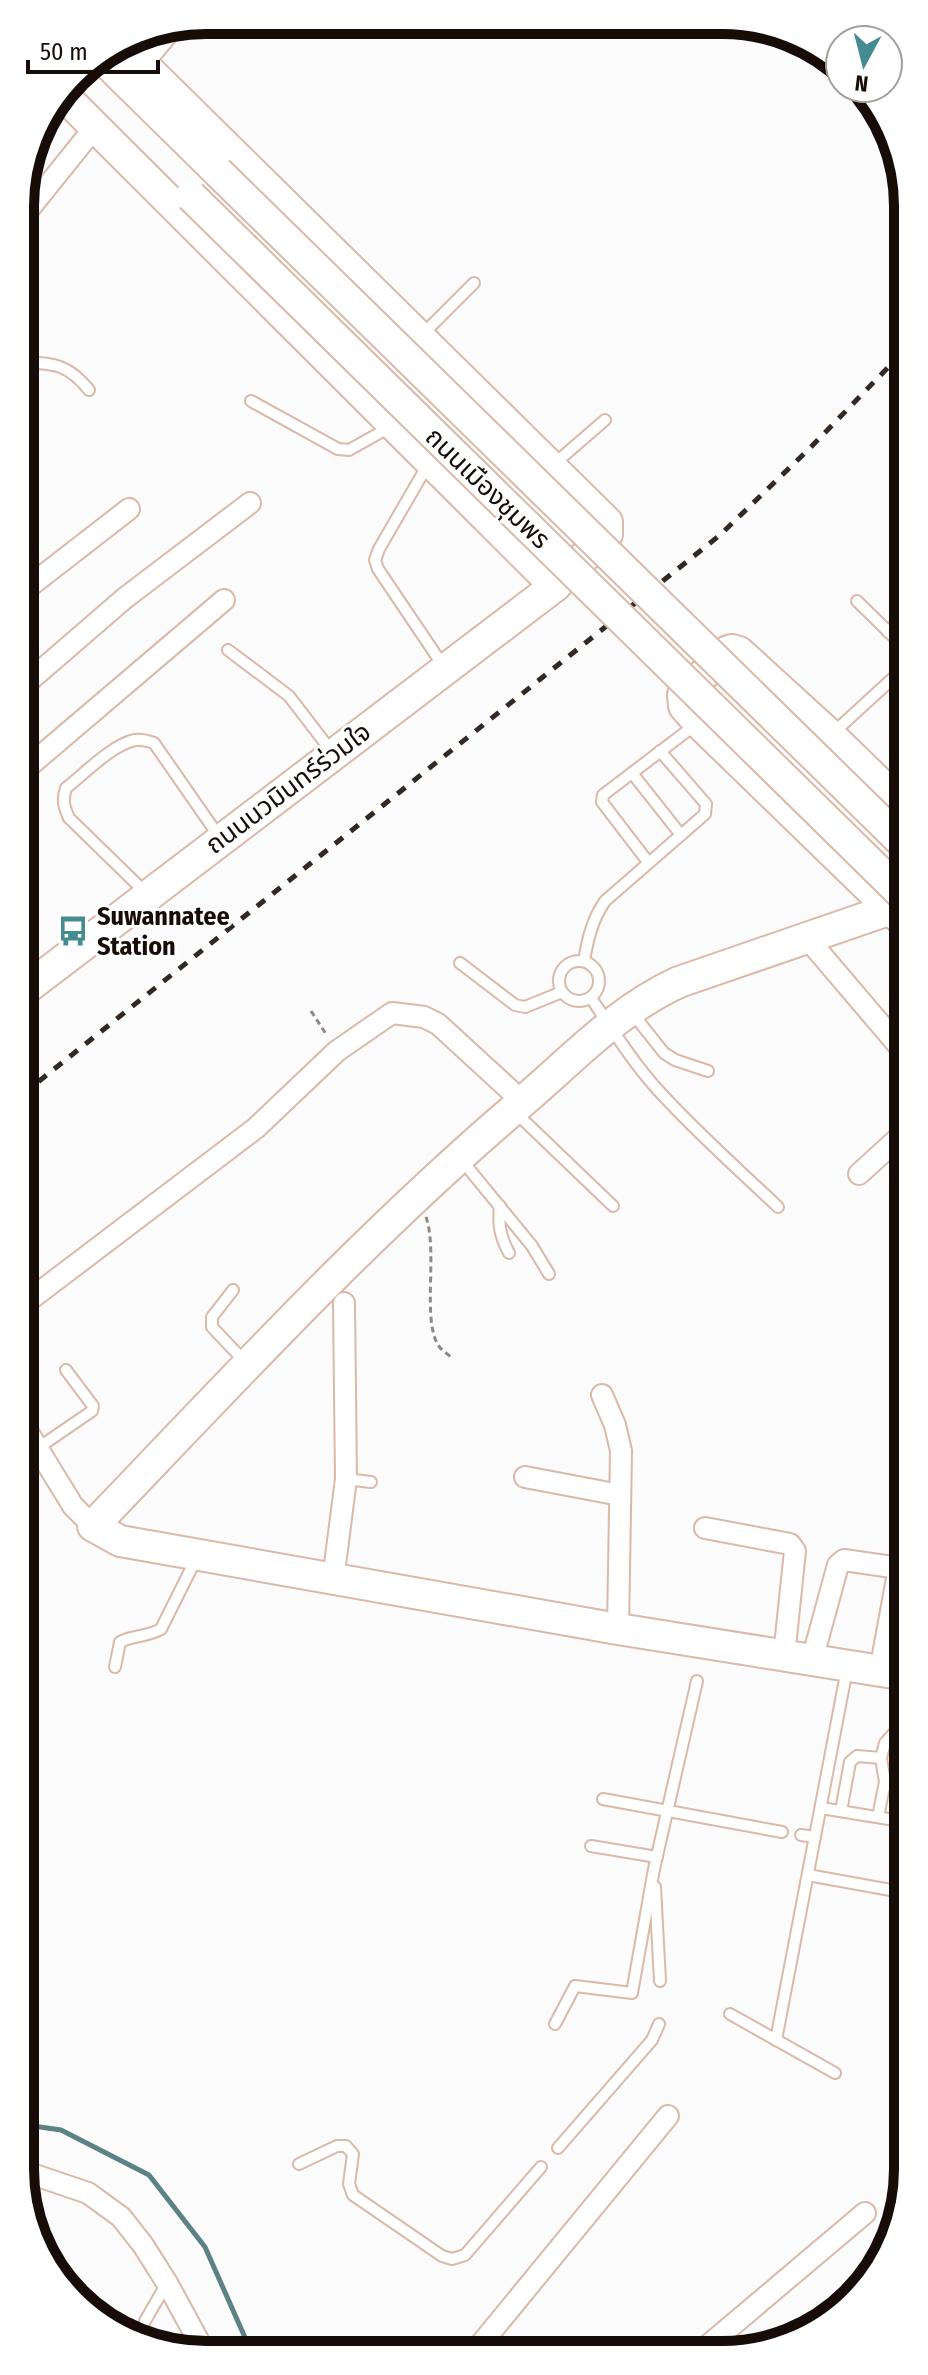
<svg xmlns="http://www.w3.org/2000/svg" width="928" height="2375" viewBox="0 0 928 2375" font-family="'Fira Sans Condensed','Noto Sans Thai',sans-serif">
<rect width="100%" height="100%" fill="#fbfbfb"/>
<g fill="none" stroke-linecap="round" stroke-linejoin="round">
<path stroke="#5c8286" stroke-width="5" d="M26 2125 61 2130 149 2175 205 2247 251 2351"/>
<g stroke="#d9b9a8" stroke-width="14">
<g id="lane">
<path d="M34 144 39 149"/>
<path d="M422 335 474 283"/>
<path d="M21 362C54 364 67 363 89 390"/>
<path d="M251 401 338 449 349 450 392 426"/>
<path d="M553 465 605 420"/>
<path d="M427 466 379 549 375 560 378 569 444 667"/>
<path d="M857 601 903 646"/>
<path d="M888 632 903 617"/>
<path d="M228 650 289 696 332 752"/>
<path d="M832 734 903 669"/>
<path d="M632 773 681 835"/>
<path d="M887 785 904 770"/>
<path d="M648 862 602 802 603 795 695 725"/>
<path d="M147 894 69 818C64 807 62 800 66 788 84 774 113 744 135 740 142 739 148 741 154 743L220 838"/>
<circle cx="579" cy="981" r="20"/>
<path d="M584 961C588 938 592 920 605 901L705 814 706 804 660 751"/>
<path d="M460 963 515 1005 525 1007 562 992"/>
<path d="M591 998C612 1029 632 1061 657 1089 695 1131 738 1169 778 1207"/>
<path d="M633 1014 664 1053 675 1060 708 1071"/>
<path d="M516 1113 613 1206"/>
<path d="M460 1158 532 1246 549 1274"/>
<path d="M500 1206C498 1225 500 1236 509 1253"/>
<path d="M233 1290 212 1317V1327L247 1364"/>
<path d="M38 1448 92 1411 93 1406 66 1370"/>
<path d="M346 1479 371 1482"/>
<path d="M115 1667 120 1642C132 1635 148 1637 161 1629L197 1557"/>
<path d="M885 1782 907 1795"/>
<path d="M603 1799 782 1832"/>
<path d="M821 1808 907 1822"/>
<path d="M841 1811 850 1762 857 1756 881 1758"/>
<path d="M878 1817 885 1782 881 1758 885 1743 899 1727 906 1726"/>
<path d="M801 1835 815 1837"/>
<path d="M591 1846 657 1857"/>
<path d="M808 1875 907 1893"/>
<path d="M655 1887 660 1981"/>
<path d="M730 2014 835 2073"/>
<path d="M555 2024 575 1986 632 1993 654 1869 697 1681"/>
<path d="M776 2040 847 1669"/>
<path d="M558 2148 652 2040 659 2024"/>
<path d="M299 2164 337 2146H346L353 2154 349 2184 353 2195 442 2256 452 2259 465 2255 541 2167"/>
<path d="M145 2321 167 2283"/>
</g>
</g>
<g stroke="#d9b9a8" stroke-width="24">
<g id="street">
<path d="M143 63 174 26"/>
<path d="M21 219 95 127"/>
<path d="M22 592 129 509"/>
<path d="M22 687 125 598 250 503"/>
<path d="M22 772 224 600"/>
<path d="M807 938 904 1052"/>
<path d="M859 1174 905 1132"/>
<path d="M24 1304 256 1128 337 1051 392 1013 424 1017 438 1024 523 1102"/>
<path d="M602 1395 615 1425 621 1451 618 1629"/>
<path d="M24 1426 73 1506 93 1526"/>
<path d="M525 1477 620 1495"/>
<path d="M705 1528 790 1544 795 1551 784 1656"/>
<path d="M333 1580 346 1479 344 1303"/>
<path d="M812 1660 838 1565 844 1560 906 1569"/>
<path d="M880 1671 899 1568"/>
<path d="M26 2172 88 2193 121 2217 143 2245 167 2283 204 2351"/>
<path d="M704 2349 865 2213"/>
<path d="M476 2350 668 2116"/>
</g>
</g>
<g stroke="#d9b9a8" stroke-width="34">
<g id="secondary">
<path d="M100 56 218 172"/>
<path d="M62 94 555 586 607 534V522L121 43"/>
<path d="M891 909 679 982C616 1011 573 1059 521 1103 368 1233 232 1381 93 1526L120 1541 618 1629 906 1675"/>
<path d="M903 921 698 722 684 706 683 695 726 652 732 650 739 652 830 735 904 807"/>
<path d="M23 991 555 586"/>
</g>
</g>
<g stroke="#8e8987" stroke-width="3" stroke-dasharray="6 4" stroke-linecap="butt">
<path d="M311 1011 326 1034"/>
<path d="M426 1217C438 1252 422 1318 438 1345 441 1350 448 1354 452 1358"/>
</g>
<use href="#lane" stroke="#fff" stroke-width="10"/>
<use href="#street" stroke="#fff" stroke-width="20"/>
<use href="#secondary" stroke="#fff" stroke-width="30"/>
<path stroke="#322824" stroke-width="5" stroke-dasharray="10 10" stroke-linecap="butt" d="M23 1094 720 535 811 447 902 353"/>
<g stroke="#d9b9a8" stroke-width="34" stroke-linecap="butt">
<g id="secondary-bridge">
<path d="M218 172 904 844"/>
<path d="M191 196 904 896"/>
</g>
</g>
<use href="#secondary-bridge" stroke="#fff" stroke-width="30"/>
</g>
<defs>
<g id="bus-bare" transform="scale(2.4)"><path d="M-5-6H5V4H4V6H2V4H-2V6H-4V4H-5ZM-3.5-4V0h7V-4ZM-3.5 1.2v1.5H-2V1.2ZM2 1.2v1.5H3.5V1.2Z" fill="#448b92" stroke="#fff" stroke-width="2.5" paint-order="stroke"/></g>
</defs>
<g fill-rule="evenodd">
<use href="#bus-bare" x="73" y="931"/>
</g>
<g text-anchor="middle" stroke-width="6" stroke-linejoin="round" paint-order="stroke">
<g font-size="26" fill="#170c07" stroke="#fff">
<text transform="translate(488 488) rotate(44)" y="9">ถนนเมืองชุมพร</text>
<text transform="translate(288 788) rotate(-37)" y="9">ถนนนวมินทร์ร่วมใจ</text>
</g>
<g font-size="26" font-weight="bold" fill="#170c07" stroke="#fff" text-anchor="start">
<text x="97" y="925">Suwannatee<tspan x="97" dy="30">Station</tspan></text>
</g>
</g>
<path d="M0 0H928V2375H0ZM206 34H722A172 172 0 0 1 894 206V2169A172 172 0 0 1 722 2341H206A172 172 0 0 1 34 2169V206A172 172 0 0 1 206 34Z" fill="#fff" fill-rule="evenodd"/>
<path fill="none" stroke="#170c07" stroke-width="10" d="M206 34H722A172 172 0 0 1 894 206V2169A172 172 0 0 1 722 2341H206A172 172 0 0 1 34 2169V206A172 172 0 0 1 206 34Z"/>
<g transform="translate(864 64) rotate(187)"><circle r="38" fill="#ffffff" stroke="#a29e9c" stroke-width="2"/>
<path d="M0-6L14 30L0 20L-14 30Z" fill="#448b92"/>
<text y="-12" font-size="22" font-weight="bold" text-anchor="middle" fill="#170c07">N</text>
</g>
<path d="M28 60v12h130v-12" fill="none" stroke="#170c07" stroke-width="4"/>
<text x="40" y="60" font-size="24" fill="#170c07" stroke="#ffffff" stroke-width="6" paint-order="stroke">50 m</text>
</svg>
